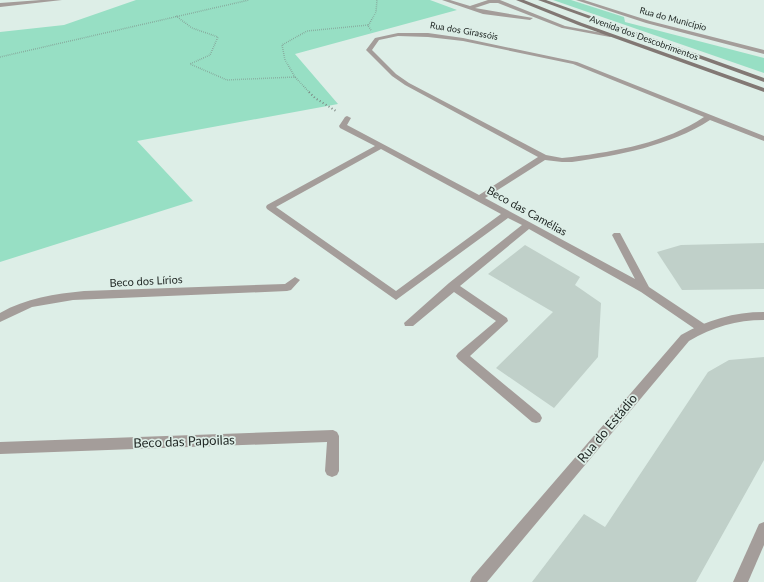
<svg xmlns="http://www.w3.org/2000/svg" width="764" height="582" viewBox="0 0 764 582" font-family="Lato,sans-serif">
<rect width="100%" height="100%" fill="#ddeee7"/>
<g fill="#97dfc4">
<path d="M136 0H430L457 10 295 54 338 104 137 141 193 201 0 262V32L64 25Z"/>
<path d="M553 0H571L624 17 625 22 764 58V73Z"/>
</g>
<g fill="#c0d0c9">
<path d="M764 243V289L682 290 657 252 681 245Z"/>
<path d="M525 245 580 277 575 285 601 303 598 357 554 408 496 368 553 312 488 274Z"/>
<path d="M764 357V460L696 582H532L584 514 605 527 708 372 729 360Z"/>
</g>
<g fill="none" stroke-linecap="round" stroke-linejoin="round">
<g stroke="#7b8682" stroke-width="1.5" stroke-dasharray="0.5 1.5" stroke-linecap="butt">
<path d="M176 16 192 28 218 37 210 55 190 64 227 80 295 77 310 93"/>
<path d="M371 30 368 26 376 12 377 0"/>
<path d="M0 57 249 0"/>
<path d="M295 77 285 60 282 45 307 31 368 25"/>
</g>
<path stroke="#7b8682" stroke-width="2" stroke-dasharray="1 2.5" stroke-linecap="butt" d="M309 92 315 98 336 111"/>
<path fill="#a49d9a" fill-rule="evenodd" d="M442 0H450L470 6 488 0H500L565 26 613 35 610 37 562 28 498 3H490L475 8 533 18 530 20 483 14Z"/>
<g fill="#a49d9a" fill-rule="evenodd">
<path d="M41 0H62L0 7V3Z"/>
<path d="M398 33H428L463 38 577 62 764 136V141L710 120C670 146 619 155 572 162H562L545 160 485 198 635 279 612 235 614 233H620L649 287 706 325 707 328 706 331H698L641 292 529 229 460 286 507 318 508 321 470 356 540 414 542 418 540 422 536 423 532 422 458 359 456 356 458 353 496 321 454 292 413 326H405L404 323 449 283 522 225 508 218 396 300 267 209 266 207 267 205 375 146 340 128 339 126 345 117 347 116 351 118 347 125 479 195 538 157 405 85 392 76 366 50 375 38ZM398 36 428 37 463 41 573 64 704 117C665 143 617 151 572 157L562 158 546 155 409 83 396 74 372 50 379 40ZM381 149 501 214 396 291 276 207Z"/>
<path d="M295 277 300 280 291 290 287 291 73 300 32 307 0 322V313C26 298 55 294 84 291L285 284Z"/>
<path d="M333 430 337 432 339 436V471L337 475 332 477 327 475 325 471 327 442 0 454V442Z"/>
<path d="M764 522V545L748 582H733L759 524Z"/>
</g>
<g fill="#a49d9a" fill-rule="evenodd">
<path d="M576 0H584L650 21 764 50V54L646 23Z"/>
<path d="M764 312V320C736 320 713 327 689 341L487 582H470L472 577 681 335C707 320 734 312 764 312Z"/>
</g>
<g fill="#827874" fill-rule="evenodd">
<path d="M516 0H524L582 23 764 88V92L578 25Z"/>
<path d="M538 0H546L764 78V82Z"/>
</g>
</g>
<g text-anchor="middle" stroke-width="3.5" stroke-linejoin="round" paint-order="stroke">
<g font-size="9" fill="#232a27" stroke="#ddeee7">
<text transform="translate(673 19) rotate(15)" y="3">Rua do Município</text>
<text transform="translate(464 31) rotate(10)" y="3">Rua dos Girassóis</text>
<text transform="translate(644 38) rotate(20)" y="3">Avenida dos Descobrimentos</text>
</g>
<g font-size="11" fill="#232a27" stroke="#ddeee7">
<text transform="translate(527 211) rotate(29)" y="4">Beco das Camélias</text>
<text transform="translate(146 281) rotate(-3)" y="4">Beco dos Lírios</text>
</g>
<g font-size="13" fill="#232a27" stroke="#ddeee7">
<text transform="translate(607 428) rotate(-50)" y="5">Rua do Estádio</text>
<text transform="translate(184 441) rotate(-2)" y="5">Beco das Papoilas</text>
</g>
</g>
</svg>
